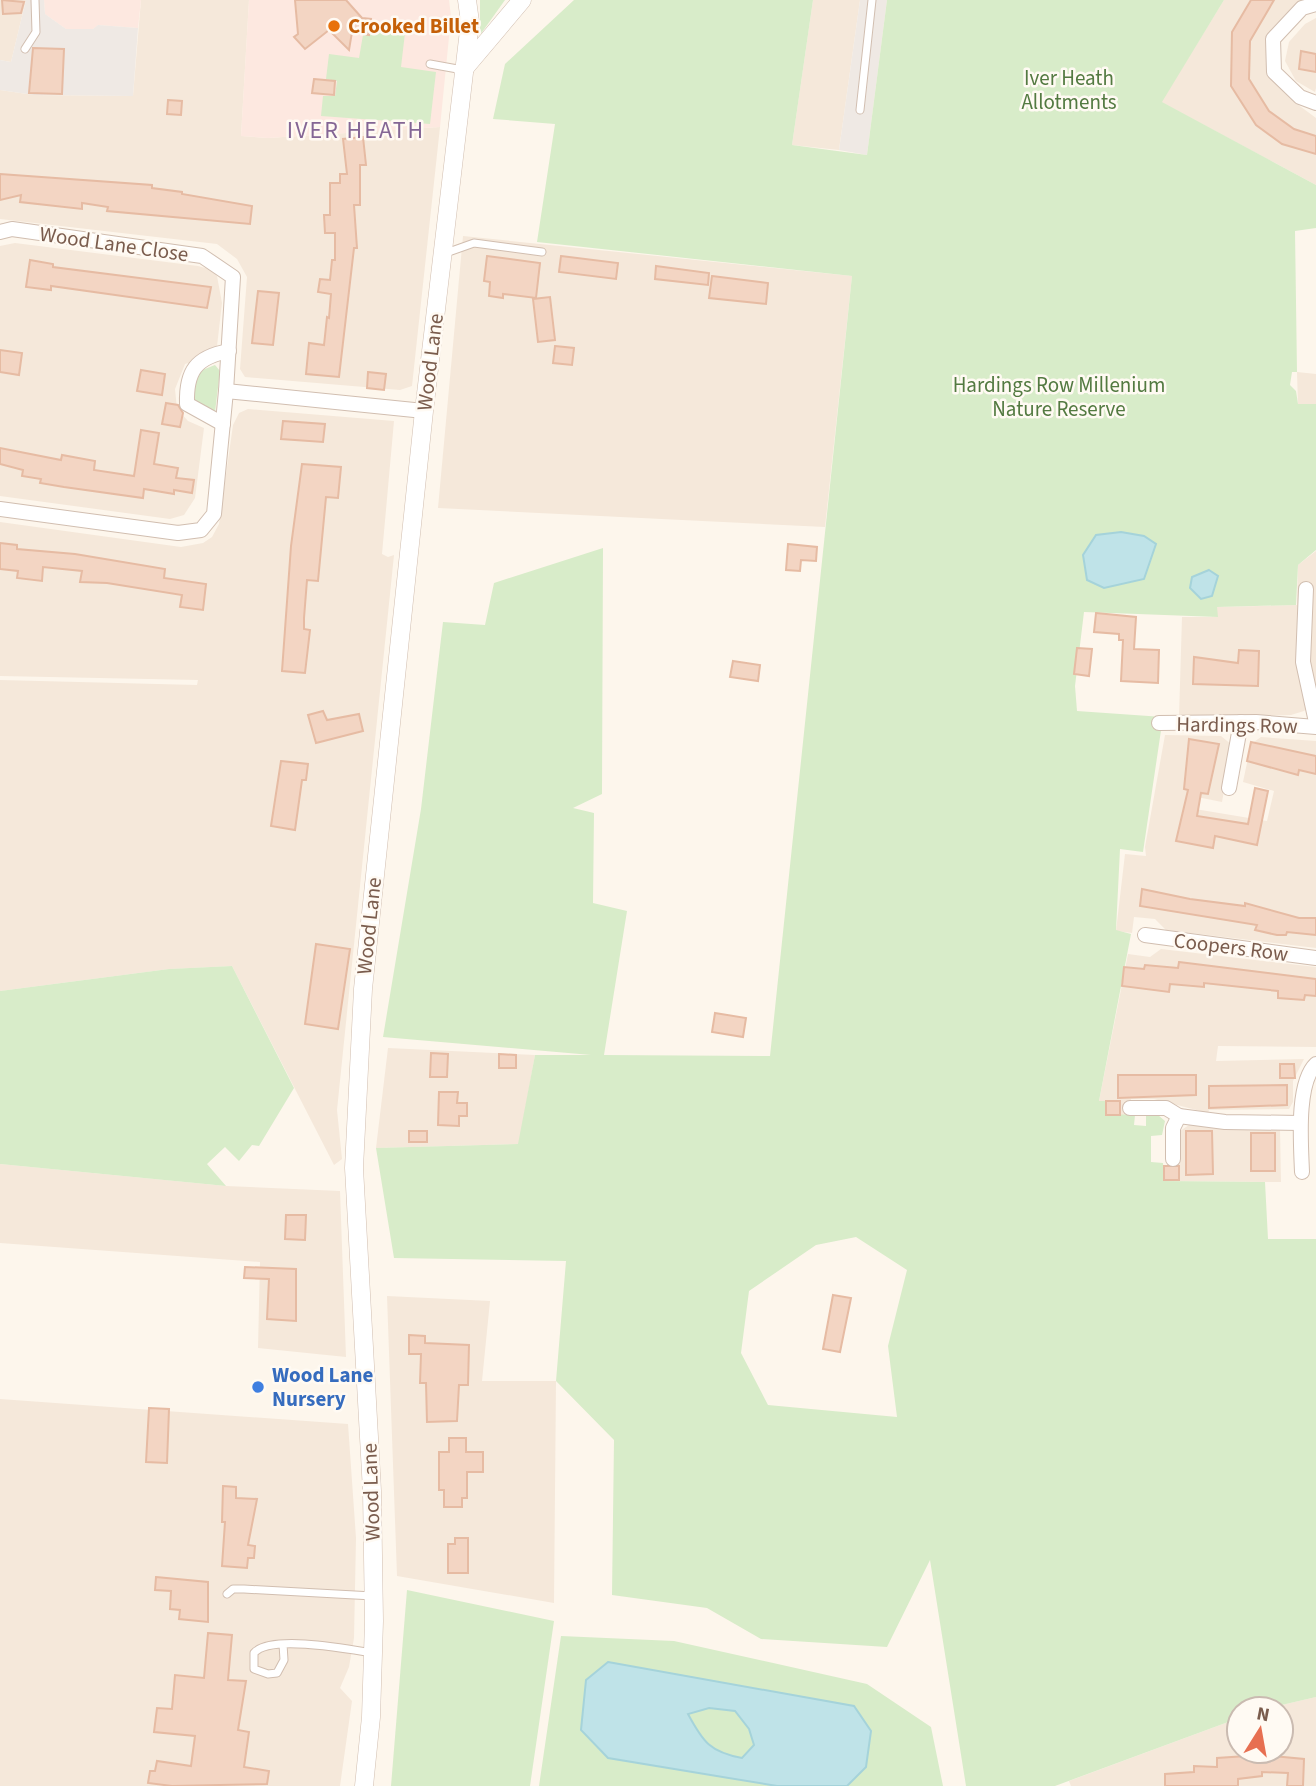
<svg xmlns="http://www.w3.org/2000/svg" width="1316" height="1786" viewBox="0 0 1316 1786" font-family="'Source Sans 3',sans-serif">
<rect width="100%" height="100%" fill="#fdf6ec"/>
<g fill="#f5e8da">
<path d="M0 0H26L11 62 0 60Z"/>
<path d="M141 0H249L241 136 268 138 440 127 412 386 400 390 245 377 240 369 247 277 237 259 217 244 0 219V90L34 95 133 96Z"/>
<path d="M813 0H860L839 150 792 145Z"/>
<path d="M1224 0H1310L1281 20 1271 74 1293 101 1316 118V185L1161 102Z"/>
<path d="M1316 18V88L1315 92 1296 81 1285 61 1289 42 1305 24Z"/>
<path d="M463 236 852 276 825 527 438 508Z"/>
<path d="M15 243 198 266 209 269 217 276 222 303 216 355 185 364 175 389 177 409 188 421 204 428 195 498 184 515 170 519 0 496V246Z"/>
<path d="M1297 372 1316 374V404L1298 405Z"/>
<path d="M248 409 394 421 382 554 388 557 394 555 337 1110 342 1159 334 1165 232 966 169 969 0 991V680L197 685 198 680 0 676V522L181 547 203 543 212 537 219 524 233 425 239 413Z"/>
<path d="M1316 551V709L1311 704 1304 711 1291 715 1179 717 1182 617H1217V607L1297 605 1298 565Z"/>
<path d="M1165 735 1221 736 1232 745 1222 802 1192 796 1189 808 1267 821 1274 791 1243 782 1251 744 1261 737 1316 741V948L1166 930 1155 919 1134 917 1132 933 1116 931 1125 854 1146 856 1145 847Z"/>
<path d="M1161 949 1316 967V1047L1218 1046 1216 1061 1304 1059 1293 1081V1102L1289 1109 1209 1110 1208 1113 1154 1099H1131V1115H1107L1099 1101 1128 954 1150 957Z"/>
<path d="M388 1048 535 1055 519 1144 376 1148Z"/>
<path d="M1189 1125H1270L1280 1129 1281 1182 1164 1181V1166H1177L1180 1131Z"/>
<path d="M0 1164 226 1186 340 1191 346 1357 258 1348 260 1262 0 1243Z"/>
<path d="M387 1296 490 1301 482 1381H556L554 1603 397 1576Z"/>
<path d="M0 1399 348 1424 356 1538 354 1638 349 1667 340 1688 352 1701 340 1786H0Z"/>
<path d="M1316 1697V1786H1071L1069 1781 1239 1718V1751H1281V1709H1265Z"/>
</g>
<g fill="#fde8e0">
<path d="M44 0H141L138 28 98 25 93 29H66L45 14Z"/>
<path d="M249 0H449L451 17 440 127 268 138 241 136Z"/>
</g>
<g fill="#efe9e4">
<path d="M26 0H44L45 14 66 29H93L98 25 138 28 133 96 34 95 0 90V60L11 62Z"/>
<path d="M860 0H887L867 155 839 150Z"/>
</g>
<g fill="#d8ecc9" fill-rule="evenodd">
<path d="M480 0H505L480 35Z"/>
<path d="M574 0H813L792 145 867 155 887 0H1224L1162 102 1316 185V228L1295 231 1297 372H1292L1290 385 1296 391 1298 404H1316V550L1298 565 1296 605 1217 607 1218 617 1084 612 1075 686 1077 711 1163 717 1143 852 1120 849 1116 930 1131 934 1099 1101H1106L1107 1114 1135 1115 1134 1125 1146 1126V1115H1158L1165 1121 1162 1135 1151 1136V1162L1163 1163 1164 1181 1265 1182 1268 1239H1316V1697L1265 1709H1239V1718L1055 1786H966L930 1560 887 1647 761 1639 707 1608 612 1595 614 1440 556 1381 566 1261 394 1258 376 1148 518 1144 535 1055H591L383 1037 421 809 443 622 485 625 494 583 603 548 602 794 573 808 594 813 593 903 627 911 604 1055 770 1056 852 276 537 242 555 124 493 119 505 64ZM856 1237 907 1270 888 1346 897 1417 768 1405 741 1353 749 1291 816 1245Z"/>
<path d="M371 29 405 33 401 67 436 72 430 124 321 116 323 96H335L337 81 326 79 329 54 359 58 363 35H370Z"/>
<path d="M215 365 220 371 215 412 192 404 195 373Z"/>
<path d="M232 966 294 1088 259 1146 252 1145 239 1161 225 1147 207 1164 226 1186 0 1164V991L169 969Z"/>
<path d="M407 1590 554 1621 530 1786H391Z"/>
<path d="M561 1636 674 1641 867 1684 931 1727 943 1786H847L866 1767 871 1731 609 1662 608 1758 777 1786H539Z"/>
<path d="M709 1708 735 1711 749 1729 754 1745 742 1758C709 1751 704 1743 688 1713Z"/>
</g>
<g fill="#bfe3e8" stroke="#a5d3da" stroke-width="2" fill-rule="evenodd">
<path d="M1121 532 1144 536 1156 544 1144 579 1104 588 1087 580 1083 555 1096 535Z"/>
<path d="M1209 570 1218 576 1212 596 1201 599 1190 588 1192 577Z"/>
<path d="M608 1662 854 1706 871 1731 866 1767 847 1786H777L608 1758 581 1730 586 1680ZM709 1708 735 1711 749 1729 754 1745 742 1758C710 1752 703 1742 688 1714Z"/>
</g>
<g fill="#f3d5c3" stroke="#e6bba3" stroke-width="2">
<path d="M2 0 24 2 21 13 3 14Z"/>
<path d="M295 0H346L362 18 371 19 369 35 352 32 349 50 329 30 305 49 294 37 298 34Z"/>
<path d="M1251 0H1274L1250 41 1249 79 1269 111 1294 129 1316 136V154L1282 144 1256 125 1231 86 1232 32Z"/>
<path d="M33 48 64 49 62 94 29 93Z"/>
<path d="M1301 51 1316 54V72L1299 69Z"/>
<path d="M314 79 335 81 334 95 312 93Z"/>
<path d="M168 100 182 101 181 115 167 114Z"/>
<path d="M363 137 366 165H360V205H354L357 248H354L339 377 306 374 309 343 324 345 327 317 329 318 331 294 318 292 320 279 330 280 332 260H335V233H325L324 215H330V183H340V174H347L343 139Z"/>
<path d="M0 174 152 185V188L182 192V194L252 206 250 224 107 211 108 207 82 203V209L20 202 21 195 0 200Z"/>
<path d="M487 256 540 263 536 298 503 294V298L489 296 490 282 484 281Z"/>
<path d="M561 256 618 263 616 279 559 272Z"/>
<path d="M30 260 53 264V267L211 287 207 308 51 286V290L26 287Z"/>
<path d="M656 266 709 273 708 285 655 279Z"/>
<path d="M712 276 768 283 766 304 709 298Z"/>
<path d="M258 291 279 293 273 345 252 343Z"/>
<path d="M550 297 555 340 538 342 533 299Z"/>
<path d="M555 346 574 348 572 365 553 363Z"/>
<path d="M0 350 22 353 19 375 0 372Z"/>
<path d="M141 370 165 374 162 395 137 391Z"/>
<path d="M368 372 386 374 384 390 367 388Z"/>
<path d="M166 403 178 405 183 413 180 427 162 424Z"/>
<path d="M283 421 325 424 323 442 281 439Z"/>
<path d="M141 430 159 433 154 464 178 468 176 478 194 480 192 493 174 490V494L144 489 143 498 64 487 40 483 41 479 22 476 23 470 0 464V448L61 460 62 455 95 461 94 470 134 476Z"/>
<path d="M302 464 341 467 338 498 326 497 318 581 307 580 304 618V629L310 630 305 673 282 671 291 546Z"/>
<path d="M0 543 17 545V549L75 554 165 569 164 578 206 584 203 610 180 607 182 595 107 583 80 582 82 571 43 567 42 581 17 578 18 571 0 569Z"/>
<path d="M788 544 817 547 816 561 801 560 800 571 786 570Z"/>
<path d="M1096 613 1136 617 1134 649 1159 650 1158 683 1121 681 1123 640H1119V634L1094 632Z"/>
<path d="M1077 648 1092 649 1089 676 1074 674Z"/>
<path d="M1239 650 1259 651 1258 686 1193 684 1194 657 1238 663Z"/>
<path d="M733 661 760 665 758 681 730 677Z"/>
<path d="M323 711 327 720 359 714 363 731 316 743 308 715Z"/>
<path d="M1189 739 1219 744 1208 794 1201 793 1197 816 1248 824 1255 788 1268 791 1257 845 1215 836 1213 848 1176 841 1188 790 1184 789Z"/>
<path d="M1251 742 1316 756V774L1299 770 1298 775 1247 761Z"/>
<path d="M281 761 308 764 306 780H302L295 830 271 826Z"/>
<path d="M1142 889 1190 899 1245 906V903L1299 918H1316V935L1287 932 1286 935H1277L1255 930 1257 925 1140 906Z"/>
<path d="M316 944 350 949 338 1029 305 1024Z"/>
<path d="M1179 962 1316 979V996L1305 995 1304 1000 1278 998V991L1204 983V987L1170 984 1169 992 1122 986 1124 967 1144 969 1145 965 1178 968Z"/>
<path d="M715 1013 746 1018 743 1037 712 1032Z"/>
<path d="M431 1053 448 1054 447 1077H430Z"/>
<path d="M499 1054 516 1055V1068H499Z"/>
<path d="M1280 1064H1294L1295 1078H1280Z"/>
<path d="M1118 1075H1196V1095L1118 1098Z"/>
<path d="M1287 1085V1105L1209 1108V1086Z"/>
<path d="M439 1092H458L457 1103H467V1116H459V1126L438 1125Z"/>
<rect x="1106" y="1101" width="14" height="14"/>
<rect x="409" y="1131" width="18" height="11"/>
<path d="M1186 1131H1212L1213 1174 1186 1175Z"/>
<rect x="1251" y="1133" width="24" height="38"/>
<rect x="1164" y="1166" width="15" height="14"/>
<path d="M286 1215H306L305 1240 285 1239Z"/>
<path d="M245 1267 296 1269V1321L267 1319 269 1279 244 1278Z"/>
<path d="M833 1295 851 1298 840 1352 823 1349Z"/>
<path d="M409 1335 425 1336V1343L469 1345 468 1385H459L457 1421 427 1422 426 1383H420L421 1354H409Z"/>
<path d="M149 1408 169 1409 167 1463 146 1462Z"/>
<path d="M449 1438H466V1452H483V1472H467V1498H462V1507H444V1490H439V1452H449Z"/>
<path d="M223 1486 236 1487V1498L257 1499 248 1545 255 1546 254 1558H248L247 1568 222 1566 225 1522H222Z"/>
<path d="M455 1538H468V1573H448V1544H455Z"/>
<path d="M156 1577 208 1582V1622L179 1619 180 1610 170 1609 171 1591 155 1590Z"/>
<path d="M208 1633 232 1635 228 1680 246 1681 238 1730 249 1732 244 1767 269 1771 267 1784 172 1786 148 1783 150 1771H155L157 1761 191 1766 195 1736 154 1732 157 1708 172 1709 175 1675 204 1678Z"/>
<path d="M1262 1755 1304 1759 1303 1786H1287L1288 1773 1262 1772V1776L1238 1779V1786H1165V1774L1194 1772V1766L1217 1767V1758Z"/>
</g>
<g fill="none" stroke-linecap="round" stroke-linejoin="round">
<g stroke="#d1beb0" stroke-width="9">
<g id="service">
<path d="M25 49 36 32 35 0"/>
<path d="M430 64 463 70"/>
<path d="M860 110 872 0"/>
<path d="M443 254 474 243 542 252"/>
<path d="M227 1594 233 1589H244L373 1596"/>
<path d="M283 1644 284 1660 277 1673 268 1674 254 1669V1653C270 1634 348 1649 372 1653"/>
</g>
</g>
<g stroke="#d1beb0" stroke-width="16">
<g id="minor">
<path d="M1316 4 1302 8 1273 39 1274 72 1300 97 1316 103"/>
<path d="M0 232 12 229 202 256 233 277 226 391 214 514 201 530 178 533 0 509"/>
<path d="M226 391 424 411"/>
<path d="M223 424 187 404C186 371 196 357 229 351"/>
<path d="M1306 589 1303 662 1316 722"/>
<path d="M1159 723 1256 722 1316 727"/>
<path d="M1229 788 1241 722"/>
<path d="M1145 935 1316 958"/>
<path d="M1130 1108H1166L1179 1116 1225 1122 1300 1123"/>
<path d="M1173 1159V1128L1179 1116"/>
<path d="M1302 1172C1301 1144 1296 1083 1316 1064"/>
</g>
</g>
<g stroke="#d1beb0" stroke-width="19">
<g id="tertiary">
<path d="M463 70 522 0"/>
<path d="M364 1786 371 1717 374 1621 372 1491 354 1168 363 989 424 411 470 22 467 0"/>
</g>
</g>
<use href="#service" stroke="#fff" stroke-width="7"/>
<use href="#minor" stroke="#fff" stroke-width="14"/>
<use href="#tertiary" stroke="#fff" stroke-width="18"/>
</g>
<circle fill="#e8710a" stroke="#fffaf3" stroke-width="2.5" cx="334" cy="26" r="7"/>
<circle fill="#3f7fe0" stroke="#fffaf3" stroke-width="2.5" cx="258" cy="1387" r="7"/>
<g text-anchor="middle" stroke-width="5" stroke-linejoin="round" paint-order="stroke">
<g font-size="21" font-weight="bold" fill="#c56008" stroke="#fffaf3" text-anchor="start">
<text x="348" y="33">Crooked Billet</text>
</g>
<g font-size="21" fill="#537a41" stroke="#fffaf3">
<text x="1069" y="85">Iver Heath<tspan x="1069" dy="24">Allotments</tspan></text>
<text x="1059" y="392">Hardings Row Millenium<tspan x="1059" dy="24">Nature Reserve</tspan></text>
</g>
<g font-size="21" fill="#7a5c4d" stroke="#fffaf3">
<text transform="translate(114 244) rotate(8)" y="7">Wood Lane Close</text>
<text transform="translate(430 362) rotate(-83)" y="7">Wood Lane</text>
<text transform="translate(1237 725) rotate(1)" y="7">Hardings Row</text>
<text transform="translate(369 926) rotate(-84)" y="7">Wood Lane</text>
<text transform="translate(1231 947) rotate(7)" y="7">Coopers Row</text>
<text transform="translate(371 1492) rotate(-92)" y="7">Wood Lane</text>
</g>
<g font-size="21" font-weight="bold" fill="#366cbe" stroke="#fffaf3" text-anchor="start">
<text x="272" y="1382">Wood Lane<tspan x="272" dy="24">Nursery</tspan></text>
</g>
<g font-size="24" letter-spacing="2" fill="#846695" stroke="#fffaf3">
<text x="356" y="138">IVER HEATH</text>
</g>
</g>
<g transform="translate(1260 1730) rotate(11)"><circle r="33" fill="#fffaf3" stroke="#cabbb1" stroke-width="2"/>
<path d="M0-5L12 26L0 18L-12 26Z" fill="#e76f51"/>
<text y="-10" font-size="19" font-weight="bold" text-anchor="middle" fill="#7a5c4d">N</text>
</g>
</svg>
